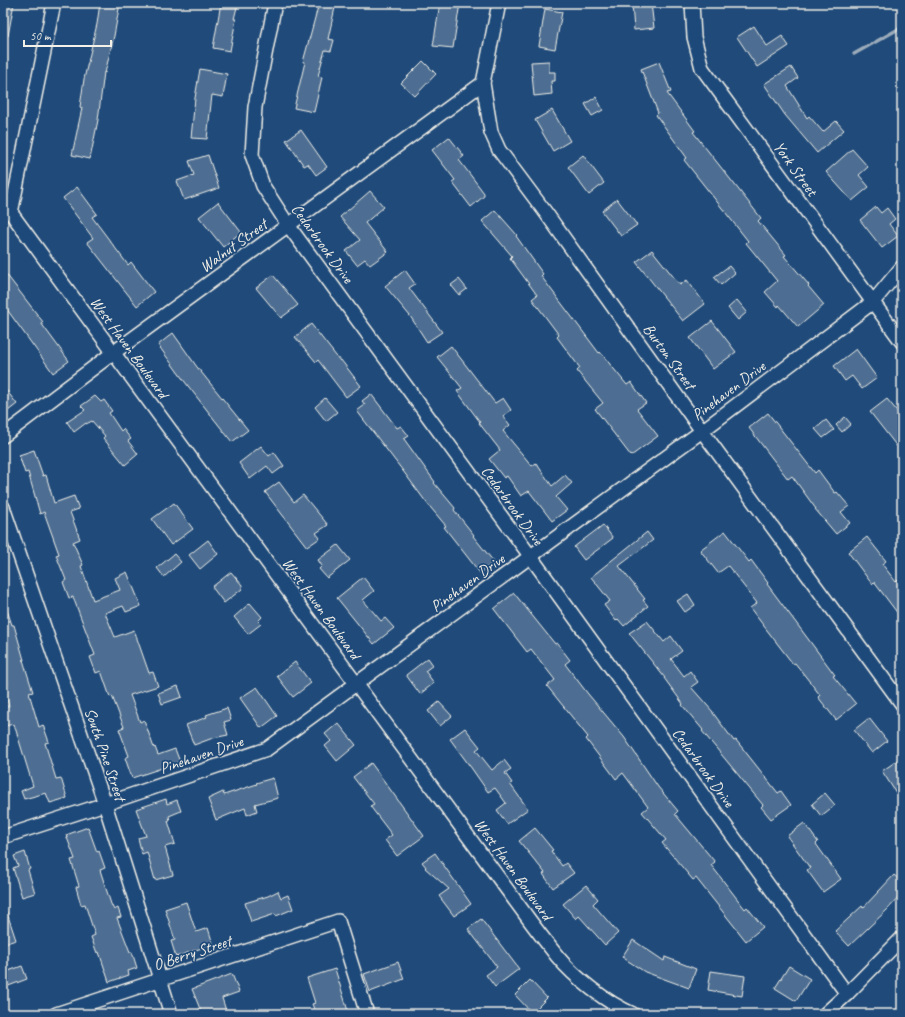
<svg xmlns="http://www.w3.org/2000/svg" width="905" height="1017" viewBox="0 0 905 1017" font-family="Caveat,sans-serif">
<rect width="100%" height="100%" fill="#1f4a7a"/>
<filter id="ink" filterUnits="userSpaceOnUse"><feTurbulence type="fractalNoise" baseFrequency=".025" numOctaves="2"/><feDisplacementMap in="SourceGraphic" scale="8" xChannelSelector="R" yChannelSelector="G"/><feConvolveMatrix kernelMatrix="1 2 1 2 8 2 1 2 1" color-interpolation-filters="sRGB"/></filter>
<g filter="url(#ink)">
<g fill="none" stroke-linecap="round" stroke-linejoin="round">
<path stroke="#9cacbb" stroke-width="3.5" d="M854 54 902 27"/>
</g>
<g fill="#4d6e92" stroke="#f4f1e8">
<path d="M3 3H14L8 36 3 35Z"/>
<path d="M100 3H120L114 36 105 73 104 72 98 120 90 159 72 155 82 108 80 107 84 79 97 24Z"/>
<path d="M221 3H238L234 19H236L230 51 213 48Z"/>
<path d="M319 3H336L328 39 334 40 331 51 325 50 318 76 322 77 314 112 294 108 305 62H303Z"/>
<path d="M440 3H460L453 48 433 46Z"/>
<path d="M651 3 654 28 634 30 632 4Z"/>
<path d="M545 9 562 12 555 49 539 46Z"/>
<path d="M754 26 767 46 782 36 789 46 757 67 737 37Z"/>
<path d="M423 61 436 74 415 96 401 83Z"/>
<path d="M549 61V72H555V81H551L552 94 534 96 531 62Z"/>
<path d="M659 62 671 92 667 93 695 131 693 132 761 218 758 221 786 255 784 256 809 285 808 286 824 305 798 327 779 305 778 307 765 292 777 281 746 243 748 241 684 160 687 158 656 115 658 113 641 69Z"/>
<path d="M791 67 798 78 787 86 807 118 809 116 823 132 836 121 844 130 817 153 785 115 764 84Z"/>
<path d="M200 69 227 74 223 97 212 95 207 139 191 138 195 98Z"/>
<path d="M596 97 603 110 592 116 585 104Z"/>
<path d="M552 110 570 141 553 151 535 120Z"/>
<path d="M301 130 327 167 316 175 308 164 304 166 286 140Z"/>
<path d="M449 137 464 156 459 160 484 193V196L471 207 452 182 455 180 432 150Z"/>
<path d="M852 149 868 167 859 175 869 187 852 201 826 172Z"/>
<path d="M208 155 219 188 184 200 177 181 194 175 189 161Z"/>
<path d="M583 155 604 183 589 195 568 167Z"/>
<path d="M77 187 97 214 92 217 128 265 131 262 154 292 137 306 87 242 93 238 63 198Z"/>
<path d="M370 191 384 207 365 223 388 252 370 265 365 259 357 265 346 251 360 240 340 217Z"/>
<path d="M617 199 637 225 621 236 602 211Z"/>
<path d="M218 202 241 232 223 247 199 217Z"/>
<path d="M876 207 881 213 887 208 895 219 889 224 898 236 882 248 860 220Z"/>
<path d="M495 210 517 235 516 236 543 274 541 276 599 353 600 352 627 385 631 382 646 403 637 409 658 436 631 456 595 409 603 403 577 371 580 368 557 337 559 335 532 299 537 295 510 258 512 256 482 221Z"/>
<path d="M652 250 680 285 687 280 705 304 683 321 636 262Z"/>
<path d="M729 266 735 273 721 285 714 277Z"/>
<path d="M3 270 43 322 41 323 69 361 53 373 3 304Z"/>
<path d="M405 270 415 284 409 288 442 332 427 342 410 316 385 286Z"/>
<path d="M273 275 298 305 281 318 256 288Z"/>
<path d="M459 279 467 289 459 295 451 285Z"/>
<path d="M737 300 747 312 738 320 728 308Z"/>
<path d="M712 321 736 352 713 369 690 338Z"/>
<path d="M311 324 340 361 341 360 361 386 346 397 318 360 316 362 295 337Z"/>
<path d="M173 333 197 367 248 430 232 442 185 382 158 345Z"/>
<path d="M451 346 495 403 503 398 511 410 503 416 510 425 503 431 532 466 536 463 552 486 565 475 572 483 556 497 567 510 552 521 529 491 521 496 507 476 504 478 489 459 500 450 479 423 480 422 457 391 462 388 437 357Z"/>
<path d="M856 349 877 378 862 389 852 376 845 381 834 366Z"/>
<path d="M3 386 17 404 8 411 3 404Z"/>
<path d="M371 394 397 428 401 426 409 436 404 439 435 482 434 483 455 508 454 510 474 535 473 536 494 562 480 573 444 527 446 526 426 502 403 471 357 411 365 405 362 401Z"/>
<path d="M95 396 101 402 104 400 112 411 109 413 121 431 123 429 131 439 128 441 138 454 125 465 103 438 105 436 92 421 86 424V423L74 432 67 422 85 410 81 406Z"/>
<path d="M325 398 337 412 326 421 315 407Z"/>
<path d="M887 399 902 417V453L870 412Z"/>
<path d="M768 413 815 473 818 470 835 493 837 492 849 506 841 512 850 523 836 534 815 509H816L792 476 788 479 749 428Z"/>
<path d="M845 417 851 424 842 432 836 425Z"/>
<path d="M826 420 834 430 823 438 815 429Z"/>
<path d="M261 446 269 456 274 452 284 466 273 474 267 466 250 479 239 463Z"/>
<path d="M34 450 43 476 46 475 54 503 74 496 79 509 70 512 80 539 73 542 83 565 81 566 93 600 120 590 115 578 127 572 141 606 126 612 123 606 105 613 115 637 134 630 149 673 153 672 158 686 130 695 140 722 144 720 154 748 155 747 158 755 175 749 180 762 132 778 125 758 129 756 119 729 124 727 112 696 110 697 101 671 96 673 90 657 95 655 73 597 69 598 63 582 66 580 56 555 59 554 44 512 40 514 28 472 25 473 19 455Z"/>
<path d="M279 482 294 502 303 495 328 525 316 533 320 538 307 547 265 492Z"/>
<path d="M174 503 193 529 171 545 152 519Z"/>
<path d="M603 525 613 538 584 560 574 547Z"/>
<path d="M725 531 749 562 751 560 768 583 767 584 835 675 833 676 856 704 836 720 818 697 820 695 795 663 793 664 750 608 757 603 728 566 718 573 700 550Z"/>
<path d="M647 532 653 540 619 566 645 599 643 600 648 606 624 626 618 619 616 621 604 605 610 601 591 577Z"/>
<path d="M867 537 886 561 882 564 896 582 898 580 902 586V619L874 582 872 584 848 552Z"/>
<path d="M208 540 218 554 200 569 189 555Z"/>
<path d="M338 545 350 560 327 578 319 569 322 566 318 560Z"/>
<path d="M174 554 181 562 164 577 157 568Z"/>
<path d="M231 572 242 585V589L224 603 212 587Z"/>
<path d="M363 577 374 591 363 600 381 621 385 618 394 628 374 644 337 598Z"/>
<path d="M514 593 555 644 557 643 570 660 565 664 588 694 624 737 658 787 678 811 675 814 715 862 711 865 745 909 747 907 763 927 746 941 696 878 693 880 662 843 666 840 642 812 648 807 623 773 616 779 586 739 588 737 547 686 555 680 531 649 527 652 494 609Z"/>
<path d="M688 594 695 605 685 612 677 601Z"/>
<path d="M250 603 262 617 258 621 261 624 248 634 234 617Z"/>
<path d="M5 604 12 625H14L24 660H23L33 692 29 693 39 727 43 725 49 742 45 743 56 779 61 778 67 798 50 803 46 793 24 799 21 791 33 786 14 724 5 726 3 720V707L9 706 3 687V685L8 683 3 668V605Z"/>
<path d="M647 621 664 642 671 636 682 651 671 659 684 676 690 671 698 682 691 687 713 712V713L734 741 736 740 778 793 781 791 791 805 771 819 761 807 763 805 702 731 703 730 682 705 683 704 664 678H665L629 633Z"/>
<path d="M428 658 433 665 425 671 434 683 420 694 406 675Z"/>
<path d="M295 662 311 683 293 697 277 676Z"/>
<path d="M178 686 182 697 162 704 158 693Z"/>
<path d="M257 687 277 716 261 728 240 698Z"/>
<path d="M439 702 452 716 440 726 428 711Z"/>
<path d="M227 708 231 720 224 722 228 735 213 738 194 745 186 725 207 717 206 715Z"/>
<path d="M869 718 887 741 872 753 854 730Z"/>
<path d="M338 723 356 745 337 761 325 746 331 741 325 734Z"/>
<path d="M465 728 480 747 476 750 492 770 504 760 511 769 505 773 512 783 510 784 528 809 507 824 497 810 506 803 495 788 488 792 472 769 450 739Z"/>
<path d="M898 760 902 766V802L882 771Z"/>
<path d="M371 763 424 836 397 856 385 840 392 835 370 806 374 804 353 777Z"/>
<path d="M273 778 278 798 255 804 257 811 247 815 245 808 216 820 208 799 223 792 224 795 257 784 256 783Z"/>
<path d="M825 793 835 805 821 816 812 804Z"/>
<path d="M166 799 167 804 177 800 181 811 169 816 170 821H168L175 844 165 847 173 875 155 880 147 852 142 854 138 838 146 836 136 809Z"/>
<path d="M804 823 818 842 816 844 841 879 823 892 807 870 810 868 787 836Z"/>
<path d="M88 827 97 852 99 851 105 868 100 870 111 904 114 910 118 908 121 917 117 918 130 952H132L137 968 128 971 129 975 109 982 99 952 97 953 91 937 95 935 85 904 81 905 76 887 79 886 71 860 75 859 66 835Z"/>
<path d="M535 828 553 850 551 851 562 866 566 863 574 873 553 888 543 874 545 873 519 841Z"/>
<path d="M25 852 30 869 28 870 35 893 22 897 13 868 18 866 14 856Z"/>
<path d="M435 853 471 904 454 916 439 896 449 889 425 868 426 867 422 862Z"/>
<path d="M894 875 902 882V894L887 910 849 946 835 931 862 906 863 908Z"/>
<path d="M586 885 598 899 593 904 618 933 605 945 579 916 576 919 563 904Z"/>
<path d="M278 891 281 898 288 895 293 909 276 916 275 914 251 922 245 903 268 896Z"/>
<path d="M186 902 196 932 208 928 213 944 176 957 171 941 175 940 165 909Z"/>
<path d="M3 907H5L16 940 3 944Z"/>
<path d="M481 919 519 969 495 987 486 975 497 967 468 929Z"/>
<path d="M633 940 664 961 665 957 696 969 689 988 645 972 622 957Z"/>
<path d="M398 962 404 979 370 992 364 974Z"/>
<path d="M22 966 27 979 3 988V973Z"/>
<path d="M789 966 810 979 796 1001 775 988Z"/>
<path d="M335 969 348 1011 338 1014H316L312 1004 315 1003 307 978Z"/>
<path d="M711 971 745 976 742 996 708 990Z"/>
<path d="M232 974 239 992 222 998 227 1014H202L192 989Z"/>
<path d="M530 980 547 998 532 1013 515 995Z"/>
</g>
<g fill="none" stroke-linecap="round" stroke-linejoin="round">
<g stroke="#f4f1e8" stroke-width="16">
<g id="minor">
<path d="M275 3 255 107 252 155 263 186 288 225 531 557 847 994"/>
<path d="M499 3 483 83 491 132 499 150 546 213 702 431 902 704"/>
<path d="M692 3 694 37 702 68 902 342"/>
<path d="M3 202 525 914C535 928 546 942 557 956 575 978 607 1003 633 1014"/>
<path d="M11 213 54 3"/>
<path d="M3 436 113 353 483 83"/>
<path d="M3 507 105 804 171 1014"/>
<path d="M3 837 105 804 267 749 702 431 873 302 902 267"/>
<path d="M56 1014 338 921 367 1014"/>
<path d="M825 1014 847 994 902 938"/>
</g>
</g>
<use href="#minor" stroke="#1f4a7a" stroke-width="13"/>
</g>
</g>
<g text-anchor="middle" stroke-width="3.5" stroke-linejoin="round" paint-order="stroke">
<g font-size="16" fill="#f4f1e8" stroke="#1f4a7a">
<text transform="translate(796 168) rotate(54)" y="6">York Street</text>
<text transform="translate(323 243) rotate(54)" y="6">Cedarbrook Drive</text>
<text transform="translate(233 245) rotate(-36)" y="6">Walnut Street</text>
<text transform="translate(130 347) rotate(54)" y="6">West Haven Boulevard</text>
<text transform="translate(670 356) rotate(54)" y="6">Burton Street</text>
<text transform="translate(728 390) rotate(-37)" y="6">Pinehaven Drive</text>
<text transform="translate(513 505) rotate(54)" y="6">Cedarbrook Drive</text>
<text transform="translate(467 582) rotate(-36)" y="6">Pinehaven Drive</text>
<text transform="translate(322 608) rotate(54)" y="6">West Haven Boulevard</text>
<text transform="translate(106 754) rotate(71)" y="6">South Pine Street</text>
<text transform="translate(201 754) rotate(-19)" y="6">Pinehaven Drive</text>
<text transform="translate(704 767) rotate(54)" y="6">Cedarbrook Drive</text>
<text transform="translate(514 869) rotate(54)" y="6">West Haven Boulevard</text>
<text transform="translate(192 952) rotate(-18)" y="6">O Berry Street</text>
</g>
</g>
<rect width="905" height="1017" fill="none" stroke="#1f4a7a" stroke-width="16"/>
<rect x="8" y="8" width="889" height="1001" fill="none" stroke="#f4f1e8" stroke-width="1.5" filter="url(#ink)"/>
<path d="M24 40v6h87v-6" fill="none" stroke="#f4f1e8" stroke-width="2"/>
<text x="30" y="40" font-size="12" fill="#f4f1e8" stroke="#1f4a7a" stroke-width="3" paint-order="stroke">50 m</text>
</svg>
